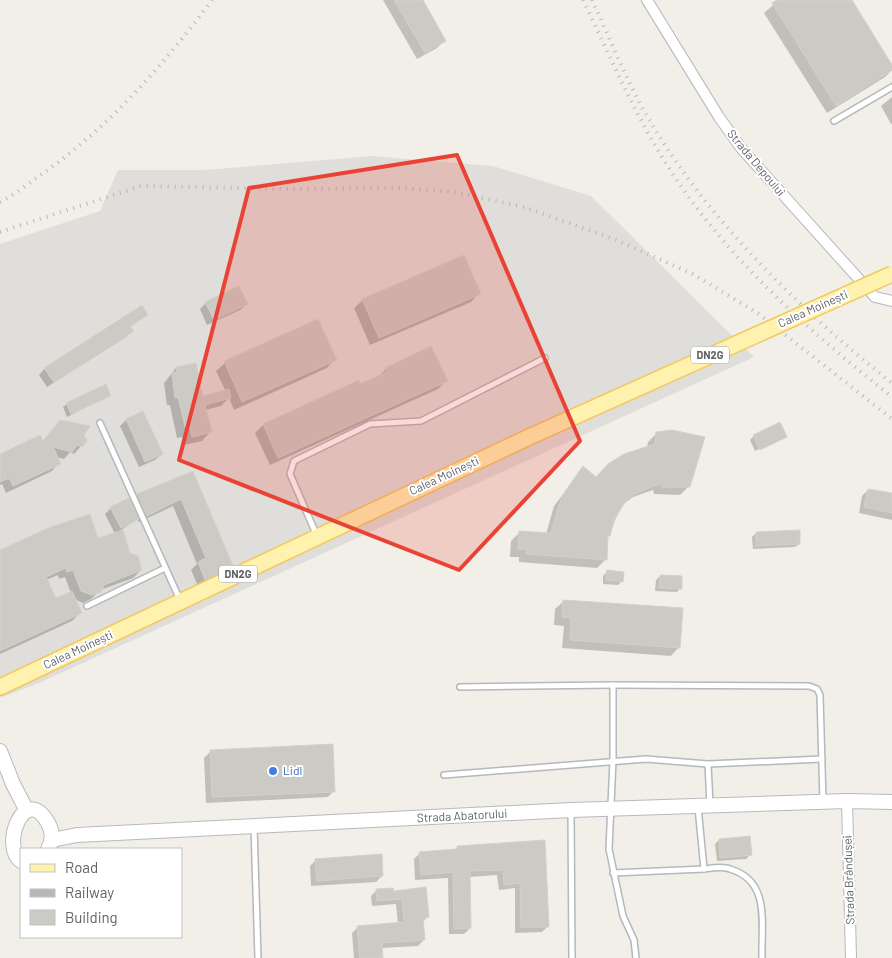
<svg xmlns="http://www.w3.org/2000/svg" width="892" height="958" viewBox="0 0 892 958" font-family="Barlow,sans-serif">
<rect width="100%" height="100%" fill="#f1efe8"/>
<path fill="#e0deda" d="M372 156 493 166 591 196 754 357 39 683 0 698V244L100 211 118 170H206Z"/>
<g fill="#0003" fill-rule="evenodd">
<path d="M383 0H420L444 41 437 48 417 59Z"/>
<path d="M779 0H850L892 70 885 77 827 113 764 13Z"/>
<path d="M892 97V124H891L881 106Z"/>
<path d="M479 293 471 302 370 345 354 308 363 300Z"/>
<path d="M206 303 247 304 240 310 207 325 200 309Z"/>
<path d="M147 315 130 327 132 331 126 337 47 387 39 375 45 368Z"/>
<path d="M335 359 327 368 234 410 229 398 221 406 205 410 210 432 202 441 184 445 182 437 177 438 170 405H167L164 383 176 368 202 398 226 392 216 371 225 363Z"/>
<path d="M386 369 446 381 438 389 270 465 255 433 263 425 377 378Z"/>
<path d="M109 395 67 417 63 407 67 404Z"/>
<path d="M143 413 162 454 155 460 139 467 120 426 126 420Z"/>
<path d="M60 421 82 435 81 446 74 454 70 452 64 459 56 457 59 463 52 471 6 493 2 484 0 485V455L42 442Z"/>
<path d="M657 433 689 486 680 495 654 494 653 490 633 497 622 505 607 538 606 559 597 568 519 562V557H510L511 541 520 532 546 534 554 506 583 468 596 478 647 448 648 442Z"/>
<path d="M754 436 785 437 755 451 750 440Z"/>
<path d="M192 473 232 566 224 574 198 586 191 570 197 564 173 506 139 522 137 519 121 530 129 554 141 570 133 578 100 590 91 599 83 603 74 599 80 613 72 621 0 654V552L97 540 115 534 105 514 111 508 130 503 138 495ZM58 575 59 579 65 577 71 593 56 600 46 580Z"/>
<path d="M868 490 892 495V520L859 513 862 496Z"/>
<path d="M756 533 799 544 795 547 753 549 752 537Z"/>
<path d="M607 572 622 581 618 585 603 584V576Z"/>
<path d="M660 576 680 588 677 592 655 591 656 580Z"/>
<path d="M564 601 679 647 671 656 562 648 564 626 554 625 555 609Z"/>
<path d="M211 751 334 791 328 797 206 803 204 758Z"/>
<path d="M719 840 750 855 746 859 717 861 715 844Z"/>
<path d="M544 841 548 926 542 932 515 933V888L499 890 497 875 469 877 470 928 464 934H449L448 878 415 880 414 859 420 853 454 851 458 847Z"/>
<path d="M316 860 382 876 376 882 311 886 310 866Z"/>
<path d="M377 890 392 892 428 917 422 922 424 940 418 946 381 948 382 958H354L352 933 358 927 398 924 396 904 372 906 371 896Z"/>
</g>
<g fill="#cccac5" stroke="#d6d1c6">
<path d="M394 0H423L446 41 425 53Z"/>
<path d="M777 0H852L892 65V70L836 106 772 3Z"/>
<path d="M464 255 481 294 379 338 362 299Z"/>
<path d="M239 286 248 304 214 320 205 302Z"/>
<path d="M142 305 148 315 130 326 134 331 54 382 44 368Z"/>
<path d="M318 319 337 360 242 402 224 361Z"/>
<path d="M431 346 448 381 278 458 263 424 359 380 360 384 387 372 385 368Z"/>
<path d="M196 363 203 396 229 389 231 398 205 405 212 432 192 437 190 429 186 430 178 397 175 398 172 373 177 372 176 367Z"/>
<path d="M106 384 111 396 71 414 66 403Z"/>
<path d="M143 411 163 454 145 462 126 419Z"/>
<path d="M60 420 90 426 84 435 87 441 82 447 77 445 72 452 53 447 61 464 13 486 9 478 0 482V454L40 435 43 441Z"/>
<path d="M780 422 787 437 760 450 753 435Z"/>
<path d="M672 430 705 437 690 487H662L661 483 634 494 625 502 615 518 610 536H608L607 560 526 554 527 549H518L519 531 551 533 562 496 583 466 596 477 608 464 624 454 655 444 656 432Z"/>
<path d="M193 471 233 566 205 580 198 562 206 558 181 499 147 516 137 494Z"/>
<path d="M868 489 892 493V513L864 507Z"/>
<path d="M129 498 139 519 121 528 110 507Z"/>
<path d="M90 514 98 538 123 530 130 553 138 556 142 570 104 585 101 592 92 595 81 591 73 570 67 572 66 568 46 577 56 598 72 591 82 613 0 651V550L48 528Z"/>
<path d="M800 530V544L756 546V532Z"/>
<path d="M607 570 624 572 623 582 606 580Z"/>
<path d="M660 575 682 576V589L659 588Z"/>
<path d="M563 600 683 608 680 648 570 640 571 618 562 617Z"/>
<path d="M333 744 335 792 212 797 210 750Z"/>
<path d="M750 836 752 855 720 858 719 839Z"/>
<path d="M545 840 549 927H521L520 883 504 885 503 870 470 871 471 928 454 929 453 872 421 875 419 852 457 849V846Z"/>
<path d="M382 854 383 876 317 881 315 859Z"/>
<path d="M426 887 429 917 423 918 425 940 382 943 383 958H360L357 926 404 922 402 899 377 901 376 889 393 888 394 891Z"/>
</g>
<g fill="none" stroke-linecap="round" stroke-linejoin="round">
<g stroke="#b5b8bc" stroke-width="8">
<g id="lane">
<path d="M834 121 892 87"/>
<path d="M100 423 180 600"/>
<path d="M317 536 290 474 294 461 370 424 421 421 545 358"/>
<path d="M87 606 165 568"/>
<path d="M613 685V760L609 849 623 916 634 940 636 958"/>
<path d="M460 687 613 685 809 686 817 689 820 695 823 802"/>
<path d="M708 764 710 805"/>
<path d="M444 775 646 759 708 764 822 759"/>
<path d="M571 811 572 958"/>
<path d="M254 826 258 958"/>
<path d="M704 869C712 868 723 866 730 869 771 881 761 924 762 958"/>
<path d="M613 873 704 869 698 807"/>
</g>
</g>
<g stroke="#b5b8bc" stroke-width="12">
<g id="street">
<path d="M647 0 719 117 741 148 875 297 892 301"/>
<path d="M847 801 851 958"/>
</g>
</g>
<g stroke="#b6babf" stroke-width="16">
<g id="secondary">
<path d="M0 751 13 784 27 811"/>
<path d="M52 840 77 835 571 810 847 801 892 802"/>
<path d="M21 861C0 846 25 782 48 823 53 832 53 841 48 849"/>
</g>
</g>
<g stroke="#f2c960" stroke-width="18">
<path id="primary" d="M0 687 529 437"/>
</g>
<use href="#lane" stroke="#fff" stroke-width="5"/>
<use href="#street" stroke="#fff" stroke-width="10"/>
<use href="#secondary" stroke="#fff" stroke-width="14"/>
<use href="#primary" stroke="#fff2af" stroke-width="15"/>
<g stroke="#b6b7b8" stroke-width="4" stroke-dasharray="1 6" stroke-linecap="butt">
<path d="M583 0C610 56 634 113 667 165 725 257 808 330 892 397"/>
<path d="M592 0C610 38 626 80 647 116 705 217 801 311 892 383"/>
<path d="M0 202C13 196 26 185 38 177 107 129 162 67 212 0"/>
<path d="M0 232 141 186 288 189 400 188 453 192 524 207 614 239 693 274 759 314 892 419"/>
</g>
<g stroke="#f2c960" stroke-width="18" stroke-linecap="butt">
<path id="primary-bridge" d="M529 437 892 274"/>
</g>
<use href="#primary-bridge" stroke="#fff2af" stroke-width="15"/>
</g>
<path fill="#ea4335" fill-opacity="0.2" stroke="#ea4335" stroke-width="4" stroke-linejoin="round" d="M457 155 580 441 459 570 179 460 249 188Z"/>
<circle fill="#3f7fe0" stroke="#fff" stroke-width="2" cx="273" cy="771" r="5"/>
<g text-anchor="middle" stroke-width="4" stroke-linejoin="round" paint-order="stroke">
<g fill="#fff" stroke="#8f9295" stroke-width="1">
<rect x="691" y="346.5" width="38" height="17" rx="4"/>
<rect x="219" y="565.5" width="38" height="17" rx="4"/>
</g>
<g font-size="11" font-weight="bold" fill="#5f6368">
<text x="710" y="359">DN2G</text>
<text x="238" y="578">DN2G</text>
</g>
<g font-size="12" fill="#5f6368" stroke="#fff">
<text transform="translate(756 163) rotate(50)" y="4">Strada Depoului</text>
<text transform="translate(813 309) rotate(-24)" y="4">Calea Moinești</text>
<text transform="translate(444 476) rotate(-25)" y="4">Calea Moinești</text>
<text transform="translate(78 650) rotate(-25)" y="4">Calea Moinești</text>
<text transform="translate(462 816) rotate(-3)" y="4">Strada Abatorului</text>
<text transform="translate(849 880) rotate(-92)" y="4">Strada Brândușei</text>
</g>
<g font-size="12" fill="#366cbe" stroke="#fff" text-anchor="start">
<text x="283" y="775">Lidl</text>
</g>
</g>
<rect x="20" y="848" width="162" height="90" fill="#ffffff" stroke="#bfc1c3"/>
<rect x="30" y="864" width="25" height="8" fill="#fff2af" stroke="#bfc1c3"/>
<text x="65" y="873" font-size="15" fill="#5f6368">Road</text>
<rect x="30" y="889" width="25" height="8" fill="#b6b7b8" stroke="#bfc1c3"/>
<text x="65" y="898" font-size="15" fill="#5f6368">Railway</text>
<rect x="30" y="910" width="25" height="15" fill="#cccac5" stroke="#bfc1c3"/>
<text x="65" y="923" font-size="15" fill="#5f6368">Building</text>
</svg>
